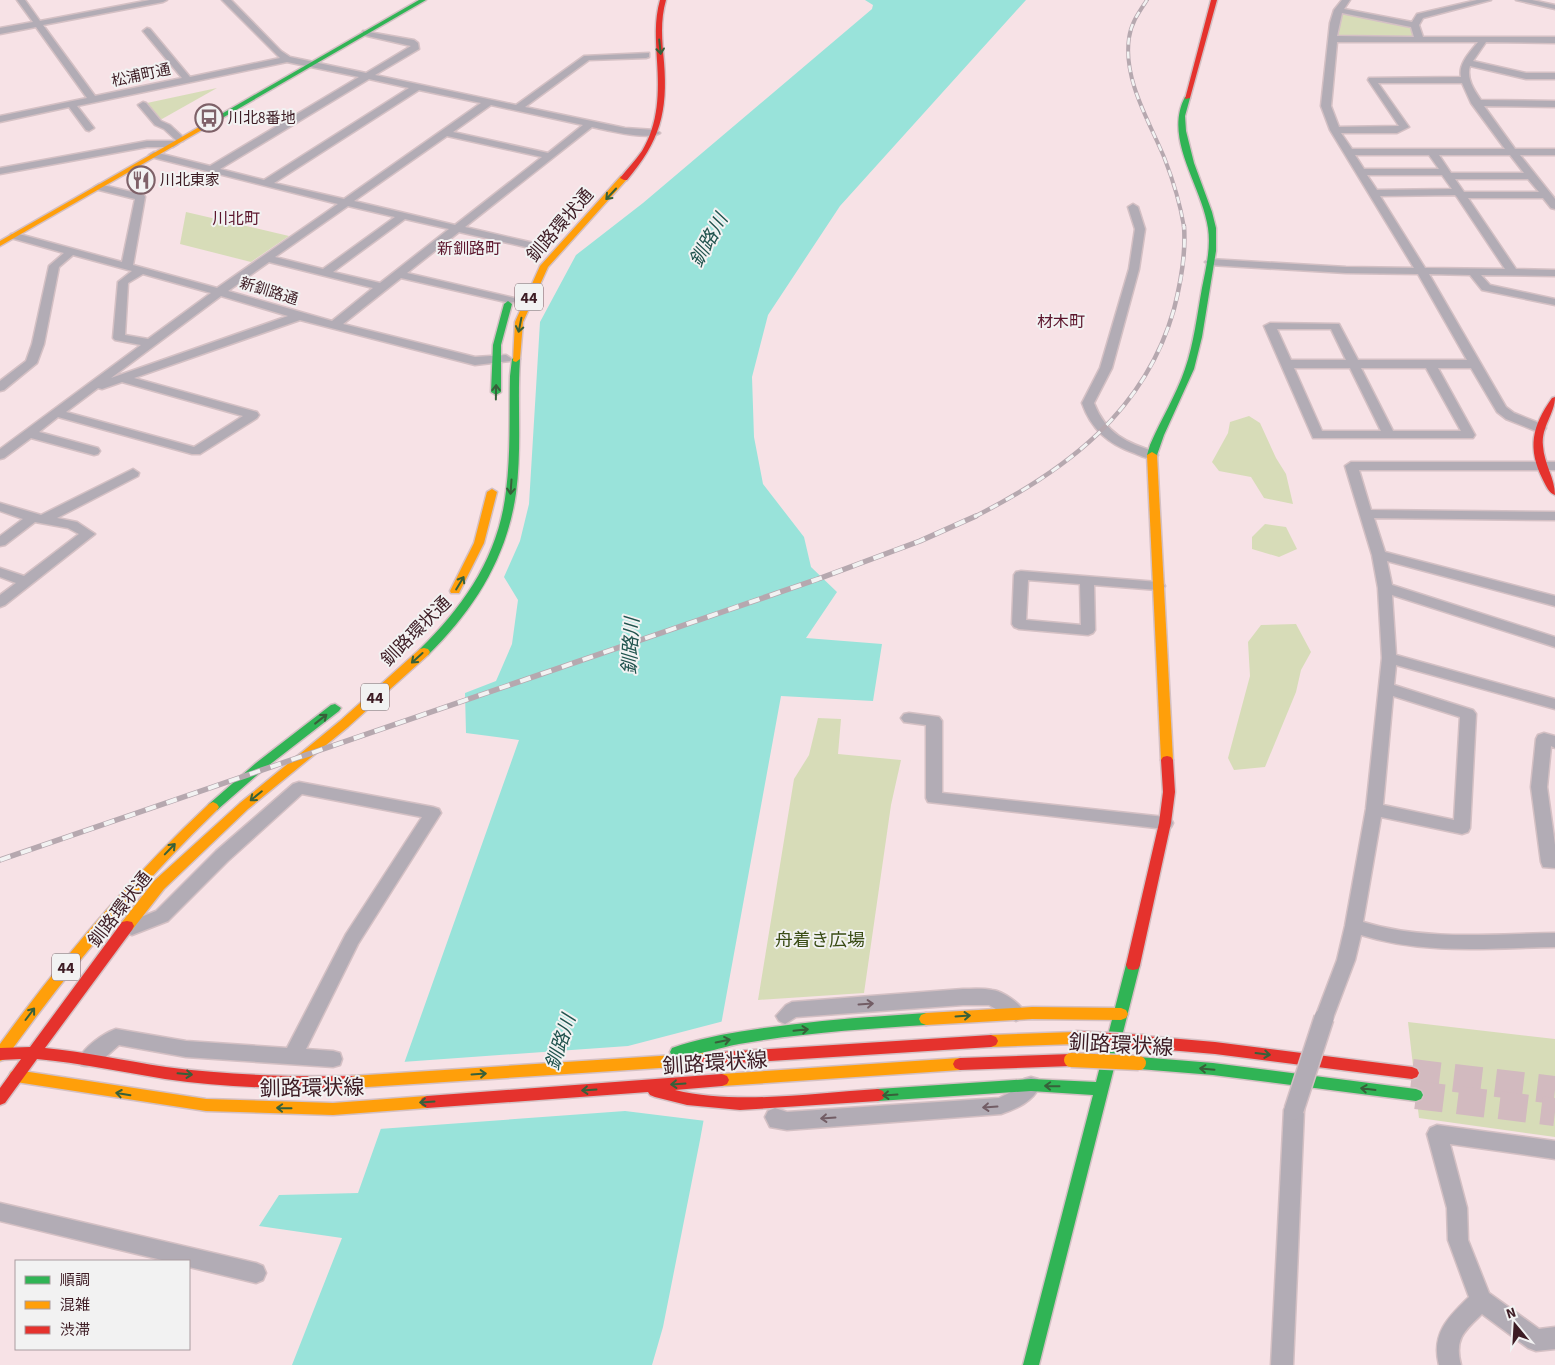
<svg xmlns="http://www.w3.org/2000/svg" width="1555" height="1365" viewBox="0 0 1555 1365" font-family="'Source Sans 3','Noto Sans JP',sans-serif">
<rect width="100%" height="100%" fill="#f7e2e6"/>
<g fill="#d7dcb8">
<path d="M1347 13 1411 25 1414 38 1342 37 1336 35 1342 14Z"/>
<path d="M217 88 162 119 158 118 147 103Z"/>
<path d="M186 212 289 236 251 262 180 244Z"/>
<path d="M1249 416 1260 423 1276 458 1286 474 1293 504 1264 498 1251 477 1219 471 1212 462 1228 433 1230 422Z"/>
<path d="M1265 524 1286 527 1297 549 1279 557 1252 549V537Z"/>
<path d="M1296 624 1311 652 1301 670 1296 692 1265 767 1234 770 1228 758 1250 676 1248 642 1261 625Z"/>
<path d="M818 718 841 719 838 754 901 760 891 805 864 993 758 1000 794 779 809 755Z"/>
<path d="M1408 1022 1555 1039V1137L1419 1118Z"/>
</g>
<path fill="#99e3da" d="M865 0H1026L840 206 768 315 752 377 754 437 763 484 804 537 811 567 837 592 806 638 882 644 873 701 781 696 700 1140 663 1327 652 1365H292L342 1238 259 1226 279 1195 358 1193 519 740 466 733 465 693 496 681 512 644 518 600 504 577 520 541 529 504 540 322 576 255 643 203 872 9 873 5Z"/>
<path fill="#f7e2e6" d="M724 1021 706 1121 625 1111 379 1129 402 1062 628 1046Z"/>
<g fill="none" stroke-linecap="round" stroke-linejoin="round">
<g stroke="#d2babf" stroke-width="28" stroke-dasharray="28 14" stroke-linecap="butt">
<path d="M1412 1073 1555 1090"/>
<path d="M1416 1095 1555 1112"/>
</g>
<g stroke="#d4c0c4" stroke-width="3">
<g id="street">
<path d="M17 0H25L40 21 150 0H167L163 2 43 25 95 96 182 78 143 31 147 28 150 29 190 77 280 58 222 0H231L281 51 290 57 366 73 411 46 363 35V31L414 40 418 43 419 49 375 75 516 105 584 56 649 53V57L646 58 589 60 525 107 625 128 655 130 660 133C649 141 606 130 592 127L465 227 547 246 548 248 547 250 543 251 459 232 407 273 514 298 516 300 514 302 510 303 401 278 343 324 475 357 506 355 512 359 510 361 475 365 300 320 134 378 257 412 259 415 257 418 200 454H192L58 417 39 432 98 448 100 451 98 454 94 455 31 438 4 458 0 459V449L141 345 115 340 113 338 118 282 132 271 73 255 59 267 44 344 37 363 4 390 0 391V381L26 361 32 344 49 266 64 253 11 238 10 236 11 234H19L122 262 135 199 95 189 94 187 99 184 144 195 145 197 133 265 217 288 338 204 151 157 149 155 154 152 210 166 359 77 287 62 77 106 94 128 89 131 86 130 69 107 0 122V116L87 98 36 27 0 34V28L33 22ZM369 79 409 88 264 180 220 169ZM419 90 481 103 344 199 274 183ZM491 105 583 125 548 153 453 132ZM447 136 542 157 455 225 354 201ZM348 206 395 217 323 269 275 257ZM405 219 449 229 380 283 333 272ZM269 262 373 288 332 321 228 291ZM143 274 211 293 148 339 125 335 128 283ZM221 296 288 316 111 378ZM122 382 243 416 194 447 66 412 98 388 102 389Z"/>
<path d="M1342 0H1350L1344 9 1412 22 1417 14 1477 0H1491L1423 18 1419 25 1423 37H1555V43L1486 42 1473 61 1526 73H1555V79H1526L1470 66C1466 78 1474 90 1481 100L1555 101V107L1484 106 1515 149H1555V155H1520L1555 199V209L1551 208 1543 198H1468L1516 269 1555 270V276L1481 275 1490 285 1555 299V305L1482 290 1470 275 1429 274 1506 407 1514 413 1544 425 1546 428 1544 431H1536L1506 419 1497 412 1471 368H1438L1475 435 1473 438H1313L1264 326 1270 323 1339 324 1358 360H1467L1418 274 1346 273 1210 265 1205 262 1210 259 1346 267 1414 268 1330 130 1321 106 1330 23 1334 10ZM1342 13 1411 27 1414 37 1337 36ZM1337 42H1478C1470 52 1458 64 1461 77L1369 78 1368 80 1399 126 1339 127 1331 106ZM1378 83H1462L1471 103 1505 149H1352L1341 133H1397L1409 127ZM1355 155H1429L1439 169H1364ZM1439 155H1510L1524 173H1451ZM1367 175H1442L1452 189 1377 190ZM1455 179H1528L1539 192H1464ZM1455 195 1457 197 1505 269 1425 268 1380 196ZM1277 329H1331L1346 360H1291ZM1294 368H1350L1381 431H1322ZM1361 368H1426L1461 431H1393Z"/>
<path d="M1516 0H1532L1555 5V9Z"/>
<path d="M143 102 146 103 161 121 170 125 183 137V141H177L164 129 155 125 138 105Z"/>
<path d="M147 141H173L178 144 173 147H147L0 174V168Z"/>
<path d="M1133 204 1138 207 1145 229 1139 269 1112 368 1094 403C1106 434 1127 443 1156 452L1158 455 1156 458C1149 460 1141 456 1134 453 1108 444 1091 429 1082 403L1100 368 1129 269 1135 229 1128 207Z"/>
<path d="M1351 462H1555V470H1359L1371 510 1555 512V520L1374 518 1385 552 1555 596V606L1387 561 1392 585 1555 637V647L1392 595 1396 655 1555 699V709L1396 665 1394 685 1473 710 1476 714 1470 828 1468 832 1462 834 1381 817 1363 922C1425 941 1491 934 1555 933V947C1490 948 1424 955 1361 935L1355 960 1333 1018 1331 1023 1324 1026 1317 1023 1315 1018 1337 960 1345 926 1366 809 1382 658 1378 588 1372 555 1345 466ZM1393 696 1460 717 1454 820 1383 805Z"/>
<path d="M133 469 139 473 138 476 57 518 77 522 95 534 5 605 0 607V595L16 583 0 577V568L24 576 79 534 68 528 35 522 5 545 0 546V536L23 519 0 511V503L41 515Z"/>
<path d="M1021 571 1158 582 1163 583 1165 586 1163 589 1158 590 1094 585 1095 630 1093 633 1088 635 1019 629 1014 627 1012 624 1014 575 1016 572ZM1028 580 1080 584 1081 625 1026 620Z"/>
<path d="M909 713 939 717 942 721V793L1165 817 1171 819 1173 823 1171 827 1165 829 928 802 926 798V725L904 722 901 718 904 714Z"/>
<path d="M1544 733 1555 736V748L1551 746 1547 787 1555 845V868L1543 867 1541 862 1531 787 1536 739 1538 735Z"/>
<path d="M299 782 433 807 439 809 441 813 358 944 306 1049 333 1051 340 1053 342 1059 340 1065 333 1067 186 1057 119 1045C108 1054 96 1070 81 1065L79 1059C84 1047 104 1033 116 1029L186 1041 287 1048 346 934 422 817 302 794 228 861 168 921 132 935 126 933 123 928 126 923 156 911 216 851 293 784Z"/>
<path d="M963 989C972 989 983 988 992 990 1003 991 1021 1004 1025 1013L1022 1018 1016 1021 989 1005H963L796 1017 785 1024 779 1021 776 1016 786 1005 792 1002Z"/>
<path d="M1031 1077 1038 1079 1041 1085C1032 1102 1018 1108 1001 1114L787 1130 770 1127 765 1117 768 1111 775 1108 787 1112 999 1098 1015 1090 1024 1079Z"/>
<path d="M1294 1102 1301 1104 1304 1110 1293 1365H1271L1284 1110 1287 1104Z"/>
<path d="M1437 1125 1555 1141V1159L1450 1144 1467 1208 1468 1240 1489 1293 1539 1329 1555 1327V1349L1536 1351 1528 1348 1482 1314C1464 1331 1454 1339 1461 1365H1439C1431 1334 1448 1317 1469 1297L1448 1240 1447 1208 1427 1134 1430 1128Z"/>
<path d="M0 1203 256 1263 263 1266 266 1273 263 1280 256 1283 189 1267V1261H166L0 1221Z"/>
</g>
</g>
<g stroke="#d4c0c4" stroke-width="3">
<g id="fast">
<path d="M419 0H426L205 128 199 127Z"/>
<path d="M1185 97 1190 98 1185 116 1186 131 1194 163 1212 212 1216 228V251L1202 337 1194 369 1164 435 1157 455 1152 458 1147 455 1150 445C1161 419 1176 396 1185 369 1194 343 1197 315 1202 288 1206 268 1211 248 1208 228 1202 186 1163 139 1185 97Z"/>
<path d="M508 301 512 304 501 345V392L496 395 491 392 493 345 504 304Z"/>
<path d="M516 356 520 359C517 403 522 449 516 493 507 558 474 610 428 655H420L418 652 420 649C465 605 499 555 506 491 511 453 509 414 510 376L512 359Z"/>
<path d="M335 704 341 708 339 711 264 769 217 810H209L207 807 209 804 256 763 331 705Z"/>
<path d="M1133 960 1138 961 1140 965 1039 1365H1023L1093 1095 1031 1091 878 1101 873 1099 871 1095 873 1091 878 1089 1031 1079 1096 1082 1126 965 1128 961Z"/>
<path d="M926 1013 931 1015 933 1019 931 1023 926 1025C864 1029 801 1033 739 1044 726 1046 682 1060 672 1056L670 1052 672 1048C697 1039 724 1034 751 1030 809 1021 867 1017 926 1013Z"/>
<path d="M1139 1057 1213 1063 1416 1089 1421 1091 1423 1095 1421 1099 1416 1101 1213 1075 1139 1069 1134 1067 1132 1063 1134 1059Z"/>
</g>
</g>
<g stroke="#d4c0c4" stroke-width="3">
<g id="slow">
<path d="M201 126 207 127 0 246V241Z"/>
<path d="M621 176 628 178 548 267 523 322 520 359 516 362 513 361 515 322 540 266Z"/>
<path d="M1152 452 1157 455 1173 760 1171 763H1163L1161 760 1147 455Z"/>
<path d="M492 489 497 492 484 543 459 593H451L450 591 474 543 487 492Z"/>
<path d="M424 648 428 649 430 652 428 655 348 727 248 809 164 889 132 930 127 931 122 930 120 926 122 922 154 881 240 803 340 721 420 649Z"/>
<path d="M213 802 217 804 219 807 217 810C138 886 69 970 5 1059L0 1061V1044C63 957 131 877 209 804Z"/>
<path d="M1032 1007 1121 1008 1126 1010 1128 1014 1126 1018 1121 1020 1032 1019 926 1025 921 1023 919 1019 921 1015 926 1013Z"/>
<path d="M1075 1032 1080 1034 1082 1038 1080 1042 1075 1044 991 1047 986 1045 984 1041 986 1037 991 1035Z"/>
<path d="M706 1053 711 1055 713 1059 711 1063 706 1065 352 1088 347 1086 345 1082 347 1078 352 1076Z"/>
<path d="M960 1058 965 1060 967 1064 965 1068 960 1070 722 1086 717 1084 715 1080 717 1076 722 1074Z"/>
<path d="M16 1070 206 1099 333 1103 427 1096 432 1098 434 1102 432 1106 427 1108 333 1115 206 1111 16 1082 11 1080 9 1076 11 1072Z"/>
</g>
</g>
<g stroke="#d4c0c4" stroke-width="3">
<g id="jam">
<path d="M660 0H666C660 21 662 40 664 62 668 112 660 141 627 180H624L620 178C627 169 635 161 642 151 659 123 659 92 657 61 656 40 654 21 660 0Z"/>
<path d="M1211 0H1217L1190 98 1185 99Z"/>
<path d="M1555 397C1555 414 1541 426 1543 446 1544 464 1555 478 1555 495 1549 493 1546 486 1543 480 1527 448 1532 426 1552 398Z"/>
<path d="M1167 756 1171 757 1173 760 1175 792 1171 823 1140 965 1138 969 1133 970 1128 969 1126 965 1159 823 1163 792 1161 760 1163 757Z"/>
<path d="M127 921 132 922 134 926 132 930 45 1048C86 1052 126 1061 166 1067 227 1075 290 1077 352 1076L357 1078 359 1082 357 1086 352 1088C290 1089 227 1088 165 1079 123 1072 80 1063 37 1059L5 1103 0 1105V1088L21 1059 0 1060V1048L30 1047 122 922Z"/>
<path d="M991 1035 996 1037 998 1041 996 1045 991 1047 706 1065 701 1063 699 1059 701 1055 706 1053Z"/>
<path d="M1145 1036 1215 1042 1412 1067 1417 1069 1419 1073 1417 1077 1412 1079 1215 1054 1145 1048 1140 1046 1138 1042 1140 1038Z"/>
<path d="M1071 1054 1076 1056 1078 1060 1076 1064 1071 1066 960 1070 955 1068 953 1064 955 1060 960 1058Z"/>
<path d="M722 1074 727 1076 729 1080 727 1084 722 1086 675 1090C737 1105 814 1093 878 1089L883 1091 885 1095 883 1099 878 1101 740 1110 687 1105 655 1097 650 1095 648 1092 427 1108 422 1106 420 1102 422 1098 427 1096Z"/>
</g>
</g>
<use href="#street" fill="#b2acb5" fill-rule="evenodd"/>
<use href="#fast" fill="#30b455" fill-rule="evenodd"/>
<use href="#slow" fill="#ff9f0a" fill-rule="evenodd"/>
<use href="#jam" fill="#e5322d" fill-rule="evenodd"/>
<g stroke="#b6a8af" stroke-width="4">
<path id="rail-far2" d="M1147 0C1139 12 1131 23 1129 38 1123 79 1149 121 1164 157 1173 180 1180 203 1184 227"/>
</g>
<g stroke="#b6a8af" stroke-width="4.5">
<path id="rail-far1" d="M974 517C1065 471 1145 412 1174 309 1181 282 1186 254 1184 226"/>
</g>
<g stroke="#b6a8af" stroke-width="5.5">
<path id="rail" d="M0 860 818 579 920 541 976 516"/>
</g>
<use href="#rail-far2" stroke="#f2f2f2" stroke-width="2.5" stroke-dasharray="7" stroke-linecap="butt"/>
<use href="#rail-far1" stroke="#f2f2f2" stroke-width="3" stroke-dasharray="9" stroke-linecap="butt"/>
<use href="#rail" stroke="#f2f2f2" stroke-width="4" stroke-dasharray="11" stroke-linecap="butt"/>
<g stroke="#d4c0c4" stroke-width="22" stroke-linecap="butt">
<path id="street-bridge" d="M1294 1110 1324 1018"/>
</g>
<g stroke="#d4c0c4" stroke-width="17" stroke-linecap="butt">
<path id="slow-bridge" d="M1071 1060 1139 1063"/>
</g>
<g stroke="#d4c0c4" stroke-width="17" stroke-linecap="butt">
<path id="jam-bridge" d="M1075 1038 1145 1042"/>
</g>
<use href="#street-bridge" stroke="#b2acb5" stroke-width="19"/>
<use href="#slow-bridge" stroke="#ff9f0a" stroke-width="14"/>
<use href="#jam-bridge" stroke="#e5322d" stroke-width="14"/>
</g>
<defs><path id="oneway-shaft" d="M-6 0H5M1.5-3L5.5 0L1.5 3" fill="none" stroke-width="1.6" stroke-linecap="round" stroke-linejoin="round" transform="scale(1.25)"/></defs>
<g stroke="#37603a">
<use href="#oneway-shaft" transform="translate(660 47) rotate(84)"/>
<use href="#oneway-shaft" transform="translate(611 194) rotate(133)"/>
<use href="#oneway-shaft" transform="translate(520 325) rotate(101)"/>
<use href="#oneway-shaft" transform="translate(496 392) rotate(-89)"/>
<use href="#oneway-shaft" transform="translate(511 487) rotate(94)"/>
<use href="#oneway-shaft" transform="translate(460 583) rotate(-59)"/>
<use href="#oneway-shaft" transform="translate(417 658) rotate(138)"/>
<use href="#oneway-shaft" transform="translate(321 719) rotate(-38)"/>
<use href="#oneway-shaft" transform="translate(256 796) rotate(141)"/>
<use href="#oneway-shaft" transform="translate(170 849) rotate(-46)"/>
<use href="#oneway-shaft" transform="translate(30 1014) rotate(-53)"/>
<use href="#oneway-shaft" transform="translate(963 1016) rotate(-4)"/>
<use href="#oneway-shaft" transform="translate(801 1030) rotate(-6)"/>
<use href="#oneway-shaft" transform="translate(723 1041) rotate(-12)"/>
<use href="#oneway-shaft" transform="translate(1263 1054) rotate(7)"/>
<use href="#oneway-shaft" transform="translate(1207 1069) rotate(-175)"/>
<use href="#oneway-shaft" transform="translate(185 1074) rotate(5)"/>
<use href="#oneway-shaft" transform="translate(479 1074) rotate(-4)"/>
<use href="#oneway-shaft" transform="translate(678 1084) rotate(176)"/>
<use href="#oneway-shaft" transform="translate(1052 1086) rotate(-179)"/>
<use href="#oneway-shaft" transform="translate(1368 1089) rotate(-173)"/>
<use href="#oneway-shaft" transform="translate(589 1090) rotate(176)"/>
<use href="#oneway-shaft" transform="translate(123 1094) rotate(-171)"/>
<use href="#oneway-shaft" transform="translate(890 1095) rotate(176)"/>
<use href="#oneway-shaft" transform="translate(427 1102) rotate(176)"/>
<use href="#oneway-shaft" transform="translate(284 1108) rotate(-179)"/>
</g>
<g stroke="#725d65">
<use href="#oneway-shaft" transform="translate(866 1004) rotate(-4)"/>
<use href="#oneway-shaft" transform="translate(990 1107) rotate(176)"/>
<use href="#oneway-shaft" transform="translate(828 1118) rotate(176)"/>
</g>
<defs>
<g id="bus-ring" transform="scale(1.4375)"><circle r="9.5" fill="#f2f2f2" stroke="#7e6168" stroke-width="1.5"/><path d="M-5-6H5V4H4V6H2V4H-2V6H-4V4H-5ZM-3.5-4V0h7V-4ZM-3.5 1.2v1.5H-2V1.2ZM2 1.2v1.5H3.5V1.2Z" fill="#7e6168"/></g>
<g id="restaurant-ring" transform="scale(1.4375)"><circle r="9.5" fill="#f2f2f2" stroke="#7e6168" stroke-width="1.5"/><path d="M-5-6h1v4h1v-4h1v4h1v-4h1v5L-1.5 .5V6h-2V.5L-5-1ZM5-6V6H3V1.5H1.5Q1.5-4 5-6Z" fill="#7e6168"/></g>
</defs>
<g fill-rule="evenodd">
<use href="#bus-ring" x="209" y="118"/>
<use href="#restaurant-ring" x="141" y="180"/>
</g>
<g text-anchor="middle" stroke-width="4" stroke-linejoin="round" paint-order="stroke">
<g font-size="15" fill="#3d1c24" stroke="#f2f2f2">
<text transform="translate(141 75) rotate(-12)" y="5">松浦町通</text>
<text transform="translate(269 291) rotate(17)" y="5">新釧路通</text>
</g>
<g font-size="15" fill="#3d1c24" stroke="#f2f2f2" text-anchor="start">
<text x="228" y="123">川北8番地</text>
<text x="160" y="185">川北東家</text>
</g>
<g font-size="16" fill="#5c162d" stroke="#f2f2f2">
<text x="236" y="224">川北町</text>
<text x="469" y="254">新釧路町</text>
<text x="1061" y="327">材木町</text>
</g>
<g fill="#f2f2f2" stroke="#735c62" stroke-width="1">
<rect x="515" y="283.5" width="28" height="27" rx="4"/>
<rect x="361" y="683.5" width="28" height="27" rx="4"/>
<rect x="52" y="953.5" width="28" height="27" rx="4"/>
</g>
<g font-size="16" font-weight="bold" fill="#3d1c24">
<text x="529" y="303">44</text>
<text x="375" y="703">44</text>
<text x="66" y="973">44</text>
</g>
<g font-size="18" fill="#3d1c24" stroke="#f2f2f2">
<text transform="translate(560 225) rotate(-49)" y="6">釧路環状通</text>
<text transform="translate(416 631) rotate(-45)" y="6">釧路環状通</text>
<text transform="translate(120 909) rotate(-52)" y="6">釧路環状通</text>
</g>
<g font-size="18" fill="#3a4c15" stroke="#f2f2f2">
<text x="820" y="946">舟着き広場</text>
</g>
<g font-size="19" font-style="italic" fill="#21534e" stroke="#f2f2f2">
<text transform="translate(708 240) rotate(-61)" y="7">釧路川</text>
<text transform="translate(630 646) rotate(-87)" y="7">釧路川</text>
<text transform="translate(560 1042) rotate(-72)" y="7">釧路川</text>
</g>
<g font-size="21" fill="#3d1c24" stroke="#f2f2f2">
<text transform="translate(1121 1045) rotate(3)" y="7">釧路環状線</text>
<text transform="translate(715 1063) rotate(-4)" y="7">釧路環状線</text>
<text transform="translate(312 1088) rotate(-1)" y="7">釧路環状線</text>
</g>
</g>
<rect x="15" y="1260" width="175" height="90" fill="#f2f2f2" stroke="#aa9ca0"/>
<rect x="25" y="1276" width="25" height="8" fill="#30b455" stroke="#aa9ca0"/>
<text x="60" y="1285" font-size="15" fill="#3d1c24">順調</text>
<rect x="25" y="1301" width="25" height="8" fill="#ff9f0a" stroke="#aa9ca0"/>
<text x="60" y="1310" font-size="15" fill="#3d1c24">混雑</text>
<rect x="25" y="1326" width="25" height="8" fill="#e5322d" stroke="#aa9ca0"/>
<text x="60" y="1335" font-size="15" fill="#3d1c24">渋滞</text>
<g transform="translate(1515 1325) rotate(342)" stroke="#f2f2f2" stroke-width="4" paint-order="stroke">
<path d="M0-4L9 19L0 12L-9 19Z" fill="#3d1c24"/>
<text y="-8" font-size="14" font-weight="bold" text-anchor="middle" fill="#3d1c24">N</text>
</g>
</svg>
